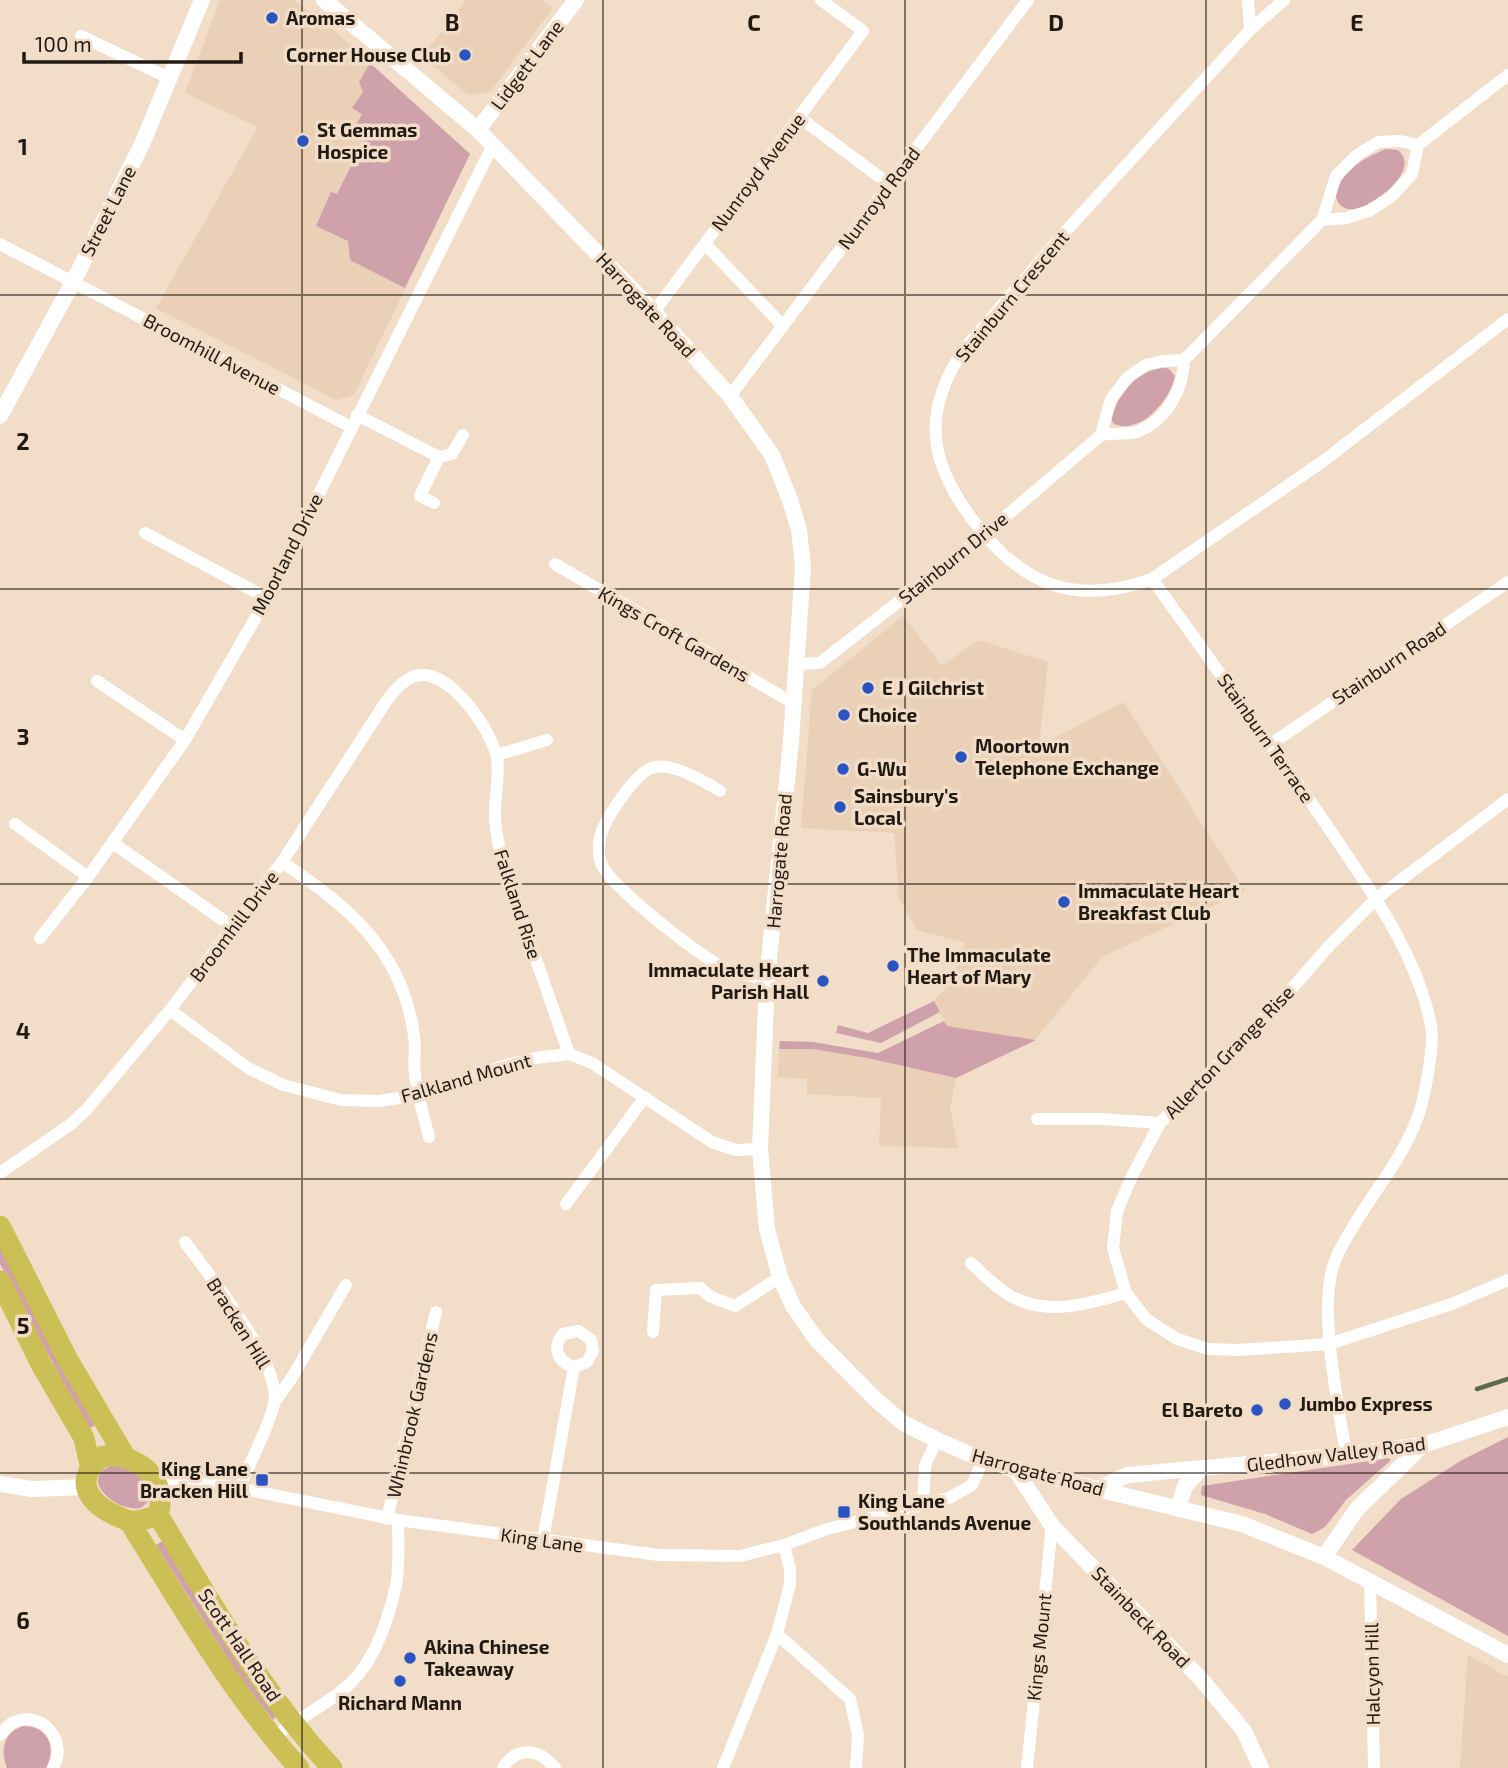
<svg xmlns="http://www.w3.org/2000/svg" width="1508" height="1768" viewBox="0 0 1508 1768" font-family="'Exo 2',sans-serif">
<rect width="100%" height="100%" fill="#f2ddc8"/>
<g fill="#e9d0b6">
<path d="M220 0H294L337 33 470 154 354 395 337 400 156 308 258 127 185 93Z"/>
<path d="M466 0H542L553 8 490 92 468 95 422 56Z"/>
<path d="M903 616 942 666 979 640 1048 662 1039 746 1124 702 1245 891 1102 957 1035 1040 947 1026 934 1001 951 982 965 943 917 930 899 898 894 833 801 828 812 690Z"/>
<path d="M779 1049H813L867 1058 956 1078 950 1108 958 1148 879 1146 881 1098 807 1094V1079L778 1077Z"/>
<path d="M1468 1655 1508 1677V1768H1460Z"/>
</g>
<g fill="#cfa1ab">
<path d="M370 63 470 154 405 288 350 260 348 241 316 226 331 192 337 194 364 140 352 133 362 114 352 108 363 92 359 82Z"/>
<path d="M1386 149 1398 150C1421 170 1378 201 1360 208 1343 214 1330 200 1339 185 1349 166 1367 157 1386 149Z"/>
<path d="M1168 368 1175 376C1170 400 1141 435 1114 424L1111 419C1118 393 1139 367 1168 368Z"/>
<path d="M934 1001 940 1012 881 1043 836 1033 838 1025 868 1033Z"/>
<path d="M944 1021 947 1026 1036 1040 956 1078 867 1058 813 1049H779L780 1041 813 1042 878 1053Z"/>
<path d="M0 1245 96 1425 88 1429 0 1264Z"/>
<path d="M1508 1437V1636L1352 1550 1401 1499 1462 1460Z"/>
<path d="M1390 1458V1461L1346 1500 1325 1527 1312 1534 1265 1514 1201 1495 1202 1486Z"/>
<path d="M119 1463 149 1482 150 1500 141 1508C115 1513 72 1475 119 1463Z"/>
<path d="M163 1541 276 1716 273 1720 243 1683 156 1545Z"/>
<path d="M23 1726C48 1726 57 1747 46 1768H7C0 1750 3 1733 23 1726Z"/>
</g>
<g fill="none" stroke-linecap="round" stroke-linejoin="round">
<path stroke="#5c6b4e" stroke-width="4.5" d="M1477 1389 1508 1379"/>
<g stroke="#fff" stroke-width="12">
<path d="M1248 0 1250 30"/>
<path d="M1284 0 1250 30 1204 80 1075 221 964 349C922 412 928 460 972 519 1021 585 1074 607 1152 579L1322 462 1508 319"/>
<path d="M81 36 171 79"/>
<path d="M799 117 889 184"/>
<path d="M1322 220 1346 218 1369 211 1391 197 1412 174 1418 145 1508 75"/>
<path d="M0 244 351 427"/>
<path d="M705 244 783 326"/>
<path d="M654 312 863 31 821 0"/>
<path d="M730 396 1028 0"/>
<path d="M357 415 439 457 420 496 434 503"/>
<path d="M1101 435C1112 433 1128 435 1139 431 1168 419 1183 389 1184 360L1322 220 1336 176 1357 155 1378 142 1400 141 1418 145"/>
<path d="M439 457 452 454 463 435"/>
<path d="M145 533 267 598"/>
<path d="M555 564 793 703"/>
<path d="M1152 579C1209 658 1266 737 1321 817 1363 879 1417 951 1431 1026 1435 1045 1424 1101 1417 1119 1398 1169 1359 1208 1337 1256 1315 1301 1339 1405 1346 1455"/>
<path d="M797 664 820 663 984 535 1101 435 1111 399 1128 377 1146 365 1163 361 1184 360"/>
<path d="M97 681 185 740"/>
<path d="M1271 744 1508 582"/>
<path d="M497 755 547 740"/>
<path d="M720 791C704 781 670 761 651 768 636 774 611 811 604 826 599 836 597 852 601 863 608 885 706 962 730 971 741 975 755 976 767 979"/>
<path d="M1508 799 1377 898 1330 945 1287 994 1160 1123 1133 1174 1117 1211 1113 1248 1126 1293 1146 1319 1177 1339 1208 1349 1238 1350 1329 1344 1452 1304 1508 1280"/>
<path d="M15 824 88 877"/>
<path d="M113 843 233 927"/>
<path d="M282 862C349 907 403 951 414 1036 416 1049 413 1062 415 1074 417 1095 424 1117 429 1137"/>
<path d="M40 938 88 877 185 740 267 598 493 145"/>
<path d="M170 1010 248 1068 283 1085 341 1100 379 1101 419 1095 507 1065 535 1058 569 1054 592 1063 712 1142 736 1150 760 1149"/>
<path d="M1037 1119H1102L1160 1123"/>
<path d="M0 1173 71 1124 87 1109 170 1010 282 862 387 700C396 689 405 677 420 675 452 672 492 731 497 758 500 779 494 797 495 818 496 838 501 857 507 876L569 1054"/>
<path d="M566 1204 645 1097"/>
<path d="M185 1242C208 1275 283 1364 274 1404 268 1429 250 1463 239 1488"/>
<path d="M971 1263C983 1274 995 1287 1009 1295 1045 1317 1089 1304 1126 1293"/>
<path d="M653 1332 656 1290 700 1288 711 1297 735 1306 780 1277"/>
<path d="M274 1403 291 1379 346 1285"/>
<path d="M158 1483 198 1480 398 1520 659 1555 740 1556 784 1545 827 1529 949 1498 972 1485 983 1460"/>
<path d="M923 1504 925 1465 937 1440"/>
<path d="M387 1519 436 1312"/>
<path d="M543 1540 574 1367 587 1362 593 1351 591 1340 579 1331 563 1334C552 1347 557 1362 574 1367"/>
<path d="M1370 1581 1374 1767"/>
<path d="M777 1634 850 1699 858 1735 856 1768"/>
<path d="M0 1735C4 1731 7 1726 12 1723 41 1708 69 1741 53 1768"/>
<path d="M273 1738C295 1720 321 1708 344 1689 374 1665 388 1622 396 1585 400 1565 398 1541 398 1520"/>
<path d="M503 1768C517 1745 540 1749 555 1768"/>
<path d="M723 1768 777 1634 790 1584V1569L784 1545"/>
<path d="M1027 1768 1052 1526"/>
</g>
<g stroke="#fff" stroke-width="16">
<path d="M324 0 478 130 654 312 730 396 772 455 790 500 799 530 803 567 791 741 767 979 760 1149 767 1229 780 1277 793 1306 816 1339 873 1397 903 1423 937 1440 983 1460 1015 1469 1242 1524 1324 1557 1508 1655"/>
<path d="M478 130 576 0"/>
<path d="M0 416 73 282 142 144 202 0"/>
<path d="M1015 1469 1052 1526 1201 1679 1244 1731 1261 1768"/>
<path d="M0 1484 32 1489 85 1487"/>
<path d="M1098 1489 1127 1475 1346 1455 1423 1445 1508 1417"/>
<path d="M1178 1509 1185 1486 1201 1469"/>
<path d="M1324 1557 1357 1509 1423 1445"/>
</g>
<g stroke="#ccbf55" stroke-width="21">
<path d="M0 1226 68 1360 126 1458"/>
<path d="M0 1281 42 1366 84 1438 90 1465"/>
<path d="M103 1456C110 1456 119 1456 125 1458 152 1466 166 1489 158 1515 149 1518 139 1522 130 1521 125 1520 119 1517 115 1515 85 1501 74 1477 103 1456Z"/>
<path d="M158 1515C211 1603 262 1693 332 1768"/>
<path d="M129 1521C182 1606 232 1694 299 1768"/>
</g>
</g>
<path fill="none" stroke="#211a12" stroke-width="2" stroke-opacity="0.55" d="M302 0V1768M603 0V1768M905 0V1768M1206 0V1768M0 295H1508M0 589H1508M0 884H1508M0 1179H1508M0 1473H1508"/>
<g fill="#2b53c2" stroke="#f2ddc8" stroke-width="2.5">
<circle cx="272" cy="18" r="7"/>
<circle cx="465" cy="55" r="7"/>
<circle cx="303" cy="141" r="7"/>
<circle cx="868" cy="688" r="7"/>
<circle cx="844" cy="715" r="7"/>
<circle cx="961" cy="757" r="7"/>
<circle cx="843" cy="769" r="7"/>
<circle cx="840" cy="807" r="7"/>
<circle cx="1064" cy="902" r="7"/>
<circle cx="893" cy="966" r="7"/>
<circle cx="823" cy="981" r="7"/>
<circle cx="1285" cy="1404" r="7"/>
<circle cx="1257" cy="1410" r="7"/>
<rect x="255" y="1473" width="14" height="14" rx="3.5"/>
<rect x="837" y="1505" width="14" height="14" rx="3.5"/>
<circle cx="410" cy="1658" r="7"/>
<circle cx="400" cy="1681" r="7"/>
</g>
<g text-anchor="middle" stroke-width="7" stroke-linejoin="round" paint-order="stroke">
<g font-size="19" font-weight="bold" fill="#211a12" stroke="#f2ddc8" text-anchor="start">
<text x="286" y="25">Aromas</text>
<text x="451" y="62" text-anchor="end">Corner House Club</text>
<text x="317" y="137">St Gemmas<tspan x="317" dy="22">Hospice</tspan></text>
<text x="882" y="695">E J Gilchrist</text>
<text x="858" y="722">Choice</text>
<text x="975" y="753">Moortown<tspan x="975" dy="22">Telephone Exchange</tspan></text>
<text x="857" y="776">G-Wu</text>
<text x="854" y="803">Sainsbury's<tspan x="854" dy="22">Local</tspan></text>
<text x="1078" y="898">Immaculate Heart<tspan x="1078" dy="22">Breakfast Club</tspan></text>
<text x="907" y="962">The Immaculate<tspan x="907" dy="22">Heart of Mary</tspan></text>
<text x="809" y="977" text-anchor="end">Immaculate Heart<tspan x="809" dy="22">Parish Hall</tspan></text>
<text x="1299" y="1411">Jumbo Express</text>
<text x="1243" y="1417" text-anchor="end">El Bareto</text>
<text x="248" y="1476" text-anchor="end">King Lane<tspan x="248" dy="22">Bracken Hill</tspan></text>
<text x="858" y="1508">King Lane<tspan x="858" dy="22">Southlands Avenue</tspan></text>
<text x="424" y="1654">Akina Chinese<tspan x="424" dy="22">Takeaway</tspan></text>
<text x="400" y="1710" text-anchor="middle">Richard Mann</text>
</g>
<g font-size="19" fill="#211a12" stroke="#f2ddc8">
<text transform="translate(527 65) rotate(-53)" y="7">Lidgett Lane</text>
<text transform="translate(758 172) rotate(-53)" y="7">Nunroyd Avenue</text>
<text transform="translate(879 198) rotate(-53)" y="7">Nunroyd Road</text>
<text transform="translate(108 211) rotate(-63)" y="7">Street Lane</text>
<text transform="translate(1012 296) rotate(-50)" y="7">Stainburn Crescent</text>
<text transform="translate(646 305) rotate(47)" y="7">Harrogate Road</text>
<text transform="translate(212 354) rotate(28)" y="7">Broomhill Avenue</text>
<text transform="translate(287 554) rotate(-63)" y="7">Moorland Drive</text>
<text transform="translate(953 558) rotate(-39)" y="7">Stainburn Drive</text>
<text transform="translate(674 634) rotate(30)" y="7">Kings Croft Gardens</text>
<text transform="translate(1389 663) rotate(-34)" y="7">Stainburn Road</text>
<text transform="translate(1266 738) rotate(55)" y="7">Stainburn Terrace</text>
<text transform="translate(779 861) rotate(-85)" y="7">Harrogate Road</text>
<text transform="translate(518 904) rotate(72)" y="7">Falkland Rise</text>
<text transform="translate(234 926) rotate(-53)" y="7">Broomhill Drive</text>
<text transform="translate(1229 1052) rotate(-46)" y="7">Allerton Grange Rise</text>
<text transform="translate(466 1078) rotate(-16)" y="7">Falkland Mount</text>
<text transform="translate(239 1323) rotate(58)" y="7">Bracken Hill</text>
<text transform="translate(412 1415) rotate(-77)" y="7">Whinbrook Gardens</text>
<text transform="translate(1336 1454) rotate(-7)" y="7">Gledhow Valley Road</text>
<text transform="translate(1038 1472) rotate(15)" y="7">Harrogate Road</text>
<text transform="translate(542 1540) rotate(8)" y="7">King Lane</text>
<text transform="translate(1141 1617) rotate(46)" y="7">Stainbeck Road</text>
<text transform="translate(240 1645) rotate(56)" y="7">Scott Hall Road</text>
<text transform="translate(1039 1647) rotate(-84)" y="7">Kings Mount</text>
<text transform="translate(1372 1674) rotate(-91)" y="7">Halcyon Hill</text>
</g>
</g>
<g font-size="23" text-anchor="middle" font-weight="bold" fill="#211a12" stroke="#f2ddc8" stroke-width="7" stroke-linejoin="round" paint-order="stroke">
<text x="452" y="31">B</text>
<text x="754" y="31">C</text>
<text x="1056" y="31">D</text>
<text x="1357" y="31">E</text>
<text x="23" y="155">1</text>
<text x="23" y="450">2</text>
<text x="23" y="745">3</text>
<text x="23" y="1039">4</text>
<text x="23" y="1334">5</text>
<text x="23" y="1629">6</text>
</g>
<path d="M24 52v10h217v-10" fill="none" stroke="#211a12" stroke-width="3.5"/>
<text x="35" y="52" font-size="21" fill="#211a12" stroke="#f2ddc8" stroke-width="5" paint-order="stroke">100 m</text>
</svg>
